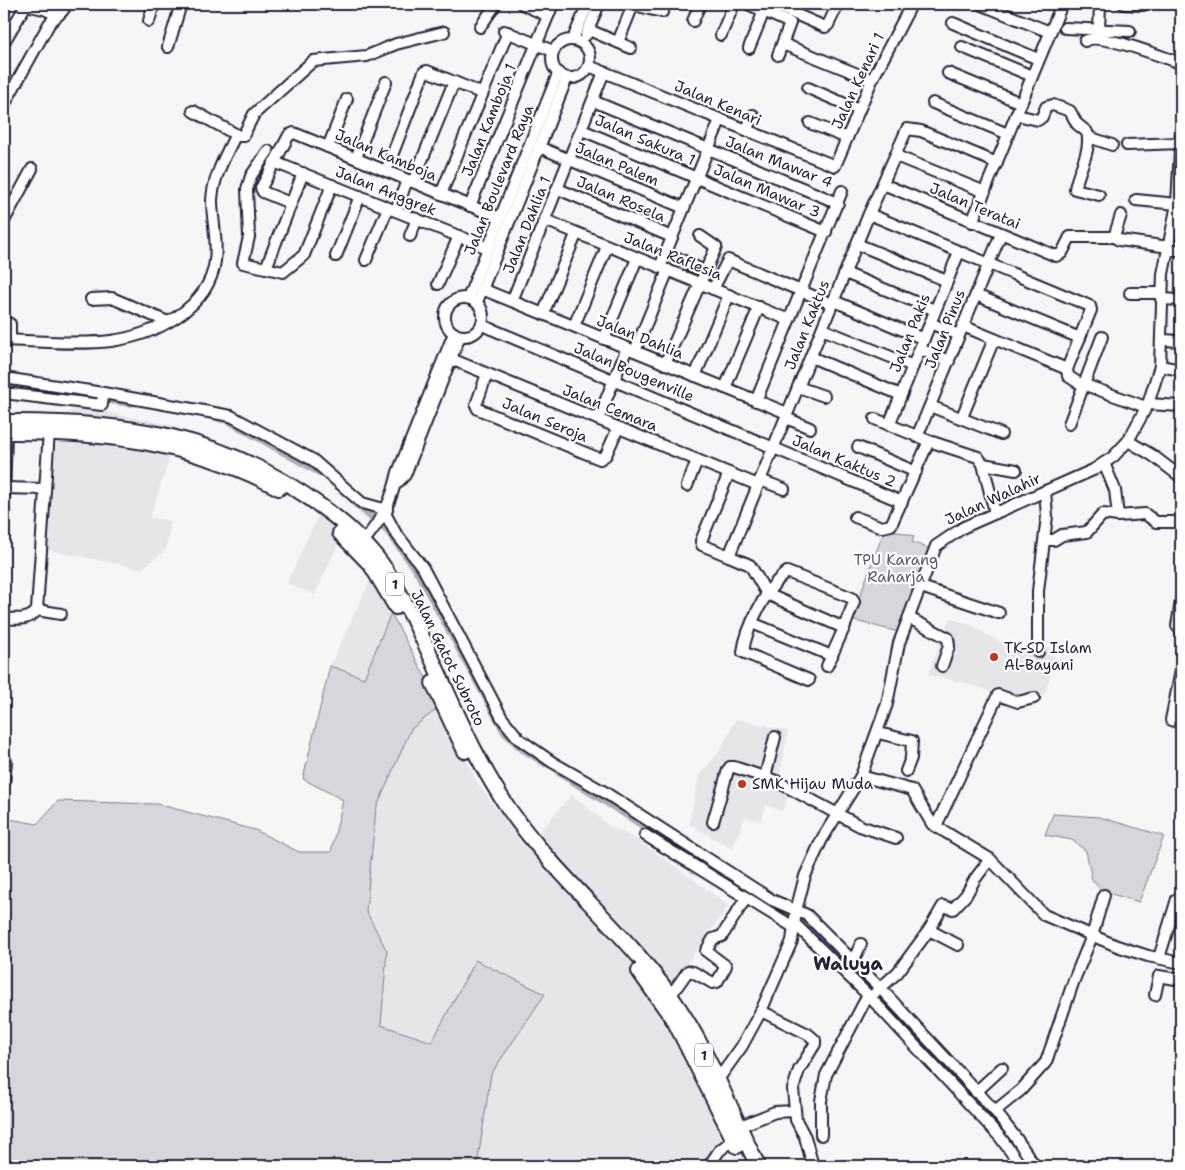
<svg xmlns="http://www.w3.org/2000/svg" width="1185" height="1170" viewBox="0 0 1185 1170" font-family="'Shantell Sans',sans-serif">
<rect width="100%" height="100%" fill="#f6f6f7"/>
<filter id="ink" filterUnits="userSpaceOnUse"><feTurbulence type="fractalNoise" baseFrequency=".02" numOctaves="2"/><feDisplacementMap in="SourceGraphic" scale="10" xChannelSelector="R" yChannelSelector="G"/><feConvolveMatrix kernelMatrix="1 2 1 2 8 2 1 2 1" color-interpolation-filters="sRGB"/></filter>
<g filter="url(#ink)">
<g fill="#e6e6e9">
<path d="M82 407 180 427 150 517 171 521 166 550 142 569 48 550 58 416Z"/>
<path d="M318 515 343 533 315 595 287 583Z"/>
<path d="M375 569 400 597 391 613 364 678 330 666Z"/>
<path d="M950 618 971 625 1008 647 1054 648 1053 667 1045 694 1017 703 970 684 928 675Z"/>
<path d="M441 706 478 784 526 848 572 794 608 825 639 841 729 905 661 1000 732 1135 710 1153 708 1166H477L491 1074 545 994 432 1042 381 1025 387 951 366 911 376 809 411 729Z"/>
<path d="M736 719 788 731 779 782 793 786 782 811 766 805 761 821 745 817 732 849 689 824 699 776 720 750Z"/>
</g>
<g fill="#d7d7db" stroke="#7c7c8b">
<path d="M885 528 914 536 912 542 930 549 899 632 851 620Z"/>
<path d="M391 613 441 706 411 729 376 809 366 911 387 951 381 1025 432 1042 475 960 545 994 491 1074 477 1166H4V818L37 824 58 801 157 804 255 830 299 852H331L343 800 303 779 330 666 364 678Z"/>
<path d="M1053 814 1099 817 1164 836 1139 902 1101 891 1092 879 1086 851 1072 840 1045 835Z"/>
</g>
<g fill="none" stroke-linecap="round" stroke-linejoin="round">
<g stroke="#aeaeb7" stroke-width="8">
<path d="M4 385 131 403"/>
<path d="M219 418 228 420 323 474"/>
<path d="M354 502 388 531 416 569 505 732 523 749 545 763"/>
<path d="M559 772 757 897 783 912 804 919 988 1112 1009 1137 1028 1166"/>
</g>
<g stroke="#22223b" stroke-width="14">
<g id="minor">
<path d="M522 4 548 16"/>
<path d="M748 4 790 23 778 55"/>
<path d="M772 4 825 27 828 25 838 4"/>
<path d="M980 4 1050 32"/>
<path d="M1124 4 1143 5"/>
<path d="M149 21 154 4"/>
<path d="M693 21 700 4"/>
<path d="M953 23 1038 59"/>
<path d="M480 27 496 4"/>
<path d="M1065 28 1130 31"/>
<path d="M589 30 631 48"/>
<path d="M1099 30 1100 4"/>
<path d="M504 31 553 51"/>
<path d="M586 35 599 4"/>
<path d="M721 35 734 4"/>
<path d="M573 39 588 4"/>
<circle cx="571" cy="59" r="19"/>
<path d="M1085 41C1099 31 1164 58 1181 63"/>
<path d="M4 42 26 5 44 9 57 15"/>
<path d="M618 42 633 5 662 12 666 4"/>
<path d="M783 44 872 80"/>
<path d="M168 47 181 4"/>
<path d="M962 47 1032 76"/>
<path d="M749 48 764 11"/>
<path d="M589 66 835 166 872 80 909 9"/>
<path d="M948 73 1021 103"/>
<path d="M808 88 859 110"/>
<path d="M593 101 838 203"/>
<path d="M933 103 1008 134"/>
<path d="M4 105 49 24C55 16 64 13 66 4"/>
<path d="M193 111 237 135"/>
<path d="M1017 115 1038 120 1042 117 1046 107 1053 105 1070 111 1077 124 1087 132C1092 151 1078 170 1075 189L1099 195"/>
<path d="M810 123 847 138"/>
<path d="M582 130 826 232"/>
<path d="M746 131 753 115"/>
<path d="M1089 137 1112 145"/>
<path d="M1127 145 1180 143"/>
<path d="M328 147 347 99"/>
<path d="M539 147 684 208"/>
<path d="M896 156 985 192"/>
<path d="M356 158 386 82"/>
<path d="M274 162 488 248"/>
<path d="M386 171 424 72 427 71 481 93"/>
<path d="M303 173 266 268 283 272 304 255 332 185"/>
<path d="M413 182 454 82"/>
<path d="M883 184 1056 256 1062 253 1070 237H1114L1121 215"/>
<path d="M558 189 672 237"/>
<path d="M441 194 508 32"/>
<path d="M1136 200 1177 204"/>
<path d="M290 203 263 192 261 188 289 135 294 133 500 218"/>
<path d="M470 206 553 4"/>
<path d="M396 211 407 180"/>
<path d="M869 214 1090 306 1091 310 1067 369"/>
<path d="M545 220 789 320"/>
<path d="M4 221 32 169"/>
<path d="M972 222 1062 4"/>
<path d="M410 236 417 219"/>
<path d="M1114 237 1119 240 1169 247"/>
<path d="M857 244 947 281"/>
<path d="M1169 250H1181"/>
<path d="M336 256 360 196"/>
<path d="M674 256 704 271"/>
<path d="M366 260 388 208"/>
<path d="M660 267 720 120"/>
<path d="M266 268 243 263 249 237 247 189 251 176 268 151"/>
<path d="M845 273 935 310"/>
<path d="M438 284 459 236"/>
<path d="M482 289 787 413"/>
<path d="M713 289 728 260 832 304"/>
<path d="M1130 293H1162"/>
<path d="M976 295 1080 338"/>
<circle cx="464" cy="317" r="19"/>
<path d="M468 298 558 74"/>
<path d="M91 299 112 298 168 322"/>
<path d="M1161 299 1181 300"/>
<path d="M512 301 604 72"/>
<path d="M834 301 924 339"/>
<path d="M477 302 567 78"/>
<path d="M543 314 575 237"/>
<path d="M6 322 10 324V340"/>
<path d="M930 323 959 335"/>
<path d="M482 325 902 502"/>
<path d="M574 326 606 249"/>
<path d="M963 326 1067 369"/>
<path d="M822 329 913 366"/>
<path d="M604 339 636 261"/>
<path d="M4 340C37 341 77 345 111 341 154 335 209 309 215 261 218 240 212 221 212 200 213 178 225 156 235 136H243L254 114 313 61 367 56 396 44 444 32"/>
<path d="M1163 340 1181 341"/>
<path d="M920 349 949 361"/>
<path d="M635 351 668 270"/>
<path d="M811 357 901 395"/>
<path d="M451 359 758 485"/>
<path d="M665 364 716 247 700 236"/>
<path d="M1160 366 1181 370"/>
<path d="M1067 369 1068 376 1077 382 1146 407"/>
<path d="M487 374 476 405 478 409 600 459 606 455 618 428"/>
<path d="M695 376 729 295"/>
<path d="M4 378 103 393 231 416 313 460 362 503 387 510"/>
<path d="M798 387 824 396"/>
<path d="M725 388 759 307"/>
<path d="M4 393 102 405 103 393"/>
<path d="M756 401 842 191"/>
<path d="M1148 404 1181 406"/>
<path d="M930 406 1001 434"/>
<path d="M962 417 994 339"/>
<path d="M786 418 810 428"/>
<path d="M598 419 627 348"/>
<path d="M875 419 929 441 978 457 983 464 995 513"/>
<path d="M1069 424 1102 337"/>
<path d="M889 425 959 252"/>
<path d="M917 437 1001 234"/>
<path d="M1128 441 1152 455 1181 477"/>
<path d="M858 447 916 472"/>
<path d="M1104 463 1115 490 1118 516"/>
<path d="M983 464 1016 470"/>
<path d="M760 480 784 489"/>
<path d="M396 484 405 475 460 336"/>
<path d="M687 486 697 460"/>
<path d="M4 488 45 489"/>
<path d="M4 496 6 432"/>
<path d="M385 513 395 532 423 568 502 718 519 739 552 762 601 790 772 900 807 915 881 989 995 1111 1016 1138 1035 1166"/>
<path d="M855 517 882 527 891 525 929 441"/>
<path d="M1045 540H1054L1062 535 1087 532 1103 514 1118 516 1145 514 1156 522H1181"/>
<path d="M364 541C383 517 391 503 398 472L454 333"/>
<path d="M729 556 702 545 701 541 729 473"/>
<path d="M921 587 999 613"/>
<path d="M767 594 750 565 729 556 869 214 907 129 921 131 997 163"/>
<path d="M767 594 844 628 827 666"/>
<path d="M1181 601 1177 626 1181 630"/>
<path d="M37 610 61 614"/>
<path d="M4 618C16 619 29 621 37 610L49 431"/>
<path d="M909 618 948 638 949 646 942 666"/>
<path d="M752 623 832 656"/>
<path d="M1038 652V591L1047 516 1045 491"/>
<path d="M1181 671 1171 720 1181 723"/>
<path d="M809 680 743 652C746 628 767 586 787 572L852 598 854 602 844 628"/>
<path d="M878 733 912 741 911 758 906 771"/>
<path d="M4 758 6 762 4 783"/>
<path d="M861 776 912 790 932 824 990 859 1044 915 1117 946 1148 956 1181 963"/>
<path d="M765 777 775 737"/>
<path d="M713 822 728 770 730 767H734L776 781 860 826 896 838"/>
<path d="M936 826 998 695 1018 702 1034 698"/>
<path d="M645 835 795 928"/>
<path d="M795 924 868 995 1000 1137 1021 1166"/>
<path d="M929 930 943 906 953 909 966 895 975 879 990 859"/>
<path d="M1159 958 1177 899 1181 896"/>
<path d="M853 961 861 944"/>
<path d="M876 992 898 972 929 930 958 945"/>
<path d="M671 995 688 971 693 972 713 983 717 982 726 966 706 951 713 939 722 936 746 898"/>
<path d="M1155 995 1159 976 1181 980"/>
<path d="M761 1011 808 1034 815 1040V1044L799 1070 793 1089 796 1120 805 1137 813 1166"/>
<path d="M717 1081 742 1046 761 1011 792 941 796 911 805 876 822 839 861 776 887 704 899 643 936 546 964 527 1093 470 1113 457 1128 441 1148 404 1160 366 1163 274 1177 204 1181 132"/>
<path d="M976 1092 1002 1068"/>
<path d="M995 1111 1021 1090 1046 1062 1074 980 1092 936 1104 895"/>
<path d="M738 1127 775 1112 795 1111"/>
<path d="M821 1135V1101L826 1075 868 995"/>
<path d="M709 1166 719 1151 734 1139"/>
</g>
</g>
<g stroke="#22223b" stroke-width="18">
<g id="highway">
<path d="M4 422C123 421 224 434 322 507 350 527 375 550 392 580 436 654 460 738 509 809 556 876 621 928 669 994 705 1042 731 1112 758 1166"/>
<path d="M4 432C100 431 193 442 279 488"/>
<path d="M340 533 371 565 396 607"/>
<path d="M433 683 465 751"/>
<path d="M639 971 675 1022 737 1146"/>
</g>
</g>
<use href="#minor" stroke="#fff" stroke-width="10"/>
<use href="#highway" stroke="#fff" stroke-width="14"/>
</g>
</g>
<g fill="#c8321e" stroke="#fff" stroke-width="2">
<circle cx="994" cy="657" r="5"/>
<circle cx="742" cy="784" r="5"/>
</g>
<g text-anchor="middle" stroke-width="4.5" stroke-linejoin="round" paint-order="stroke">
<g fill="#fff" stroke="#646476" stroke-width="1">
<rect x="386" y="572.5" width="18" height="23" rx="4"/>
<rect x="695" y="1043.5" width="18" height="23" rx="4"/>
</g>
<g font-size="14" font-weight="bold" fill="#22223b">
<text x="395" y="589">1</text>
<text x="704" y="1060">1</text>
</g>
<g font-size="15" fill="#22223b" stroke="#fff">
<text transform="translate(858 81) rotate(-65)" y="5">Jalan Kenari 1</text>
<text transform="translate(718 103) rotate(23)" y="5">Jalan Kenari</text>
<text transform="translate(489 120) rotate(-68)" y="5">Jalan Kamboja 1</text>
<text transform="translate(645 140) rotate(23)" y="5">Jalan Sakura 1</text>
<text transform="translate(386 155) rotate(23)" y="5">Jalan Kamboja</text>
<text transform="translate(779 162) rotate(22)" y="5">Jalan Mawar 4</text>
<text transform="translate(617 164) rotate(23)" y="5">Jalan Palem</text>
<text transform="translate(499 180) rotate(-68)" y="5">Jalan Boulevard Raya</text>
<text transform="translate(386 191) rotate(22)" y="5">Jalan Anggrek</text>
<text transform="translate(767 191) rotate(23)" y="5">Jalan Mawar 3</text>
<text transform="translate(621 199) rotate(23)" y="5">Jalan Rosela</text>
<text transform="translate(975 206) rotate(23)" y="5">Jalan Teratai</text>
<text transform="translate(527 225) rotate(-68)" y="5">Jalan Dahlia 1</text>
<text transform="translate(673 256) rotate(22)" y="5">Jalan Raflesia</text>
<text transform="translate(807 325) rotate(-68)" y="5">Jalan Kaktus</text>
<text transform="translate(945 329) rotate(-68)" y="5">Jalan Pinus</text>
<text transform="translate(910 333) rotate(-68)" y="5">Jalan Pakis</text>
<text transform="translate(640 337) rotate(22)" y="5">Jalan Dahlia</text>
<text transform="translate(634 372) rotate(23)" y="5">Jalan Bougenville</text>
<text transform="translate(610 408) rotate(22)" y="5">Jalan Cemara</text>
<text transform="translate(545 420) rotate(23)" y="5">Jalan Seroja</text>
<text transform="translate(844 461) rotate(23)" y="5">Jalan Kaktus 2</text>
<text transform="translate(993 499) rotate(-25)" y="5">Jalan Walahir</text>
<text transform="translate(448 658) rotate(64)" y="5">Jalan Gatot Subroto</text>
</g>
<g font-size="15" fill="#58586b" stroke="#fff">
<text x="896" y="565">TPU Karang<tspan x="896" dy="17">Raharja</tspan></text>
</g>
<g font-size="15" fill="#22223b" stroke="#fff" text-anchor="start">
<text x="1004" y="653">TK-SD Islam<tspan x="1004" dy="17">Al-Bayani</tspan></text>
<text x="752" y="789">SMK Hijau Muda</text>
</g>
<g font-size="18" font-weight="bold" fill="#22223b" stroke="#fff">
<text x="848" y="970">Waluya</text>
</g>
</g>
<rect width="1185" height="1170" fill="none" stroke="#fff" stroke-width="20"/>
<rect x="10" y="10" width="1165" height="1150" fill="none" stroke="#22223b" stroke-width="2" filter="url(#ink)"/>
</svg>
